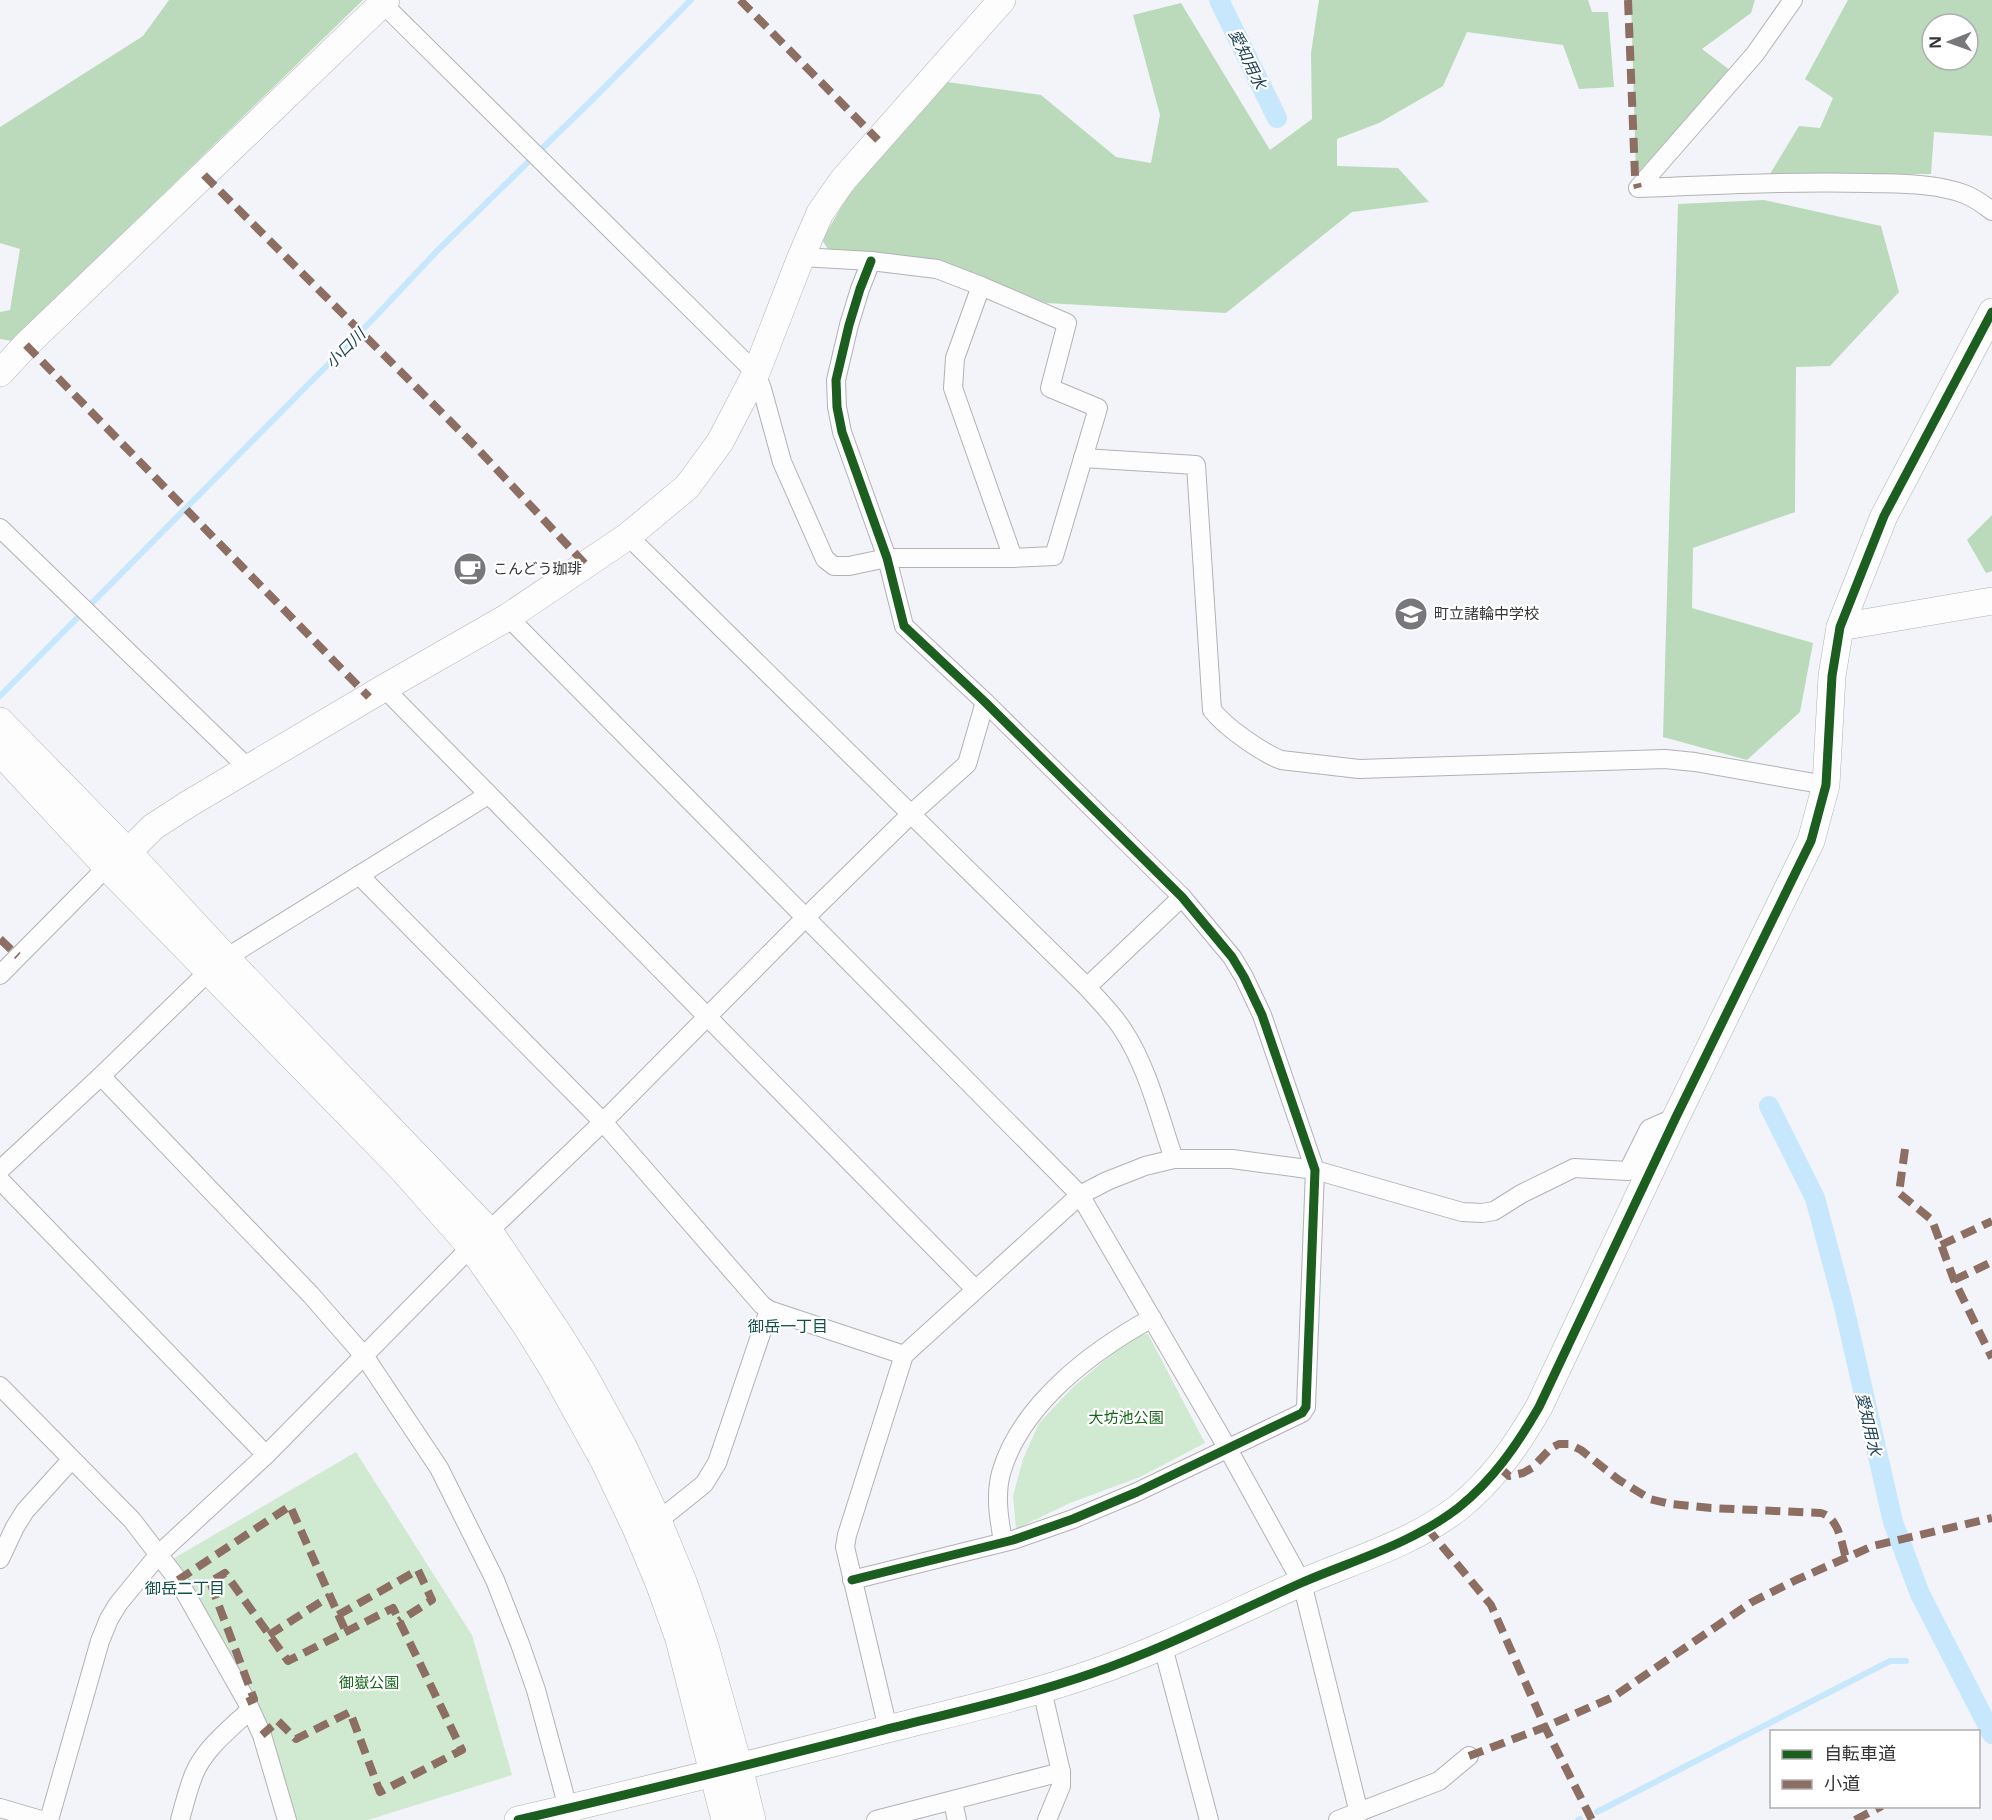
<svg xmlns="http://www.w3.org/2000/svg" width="1992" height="1820" viewBox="0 0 1992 1820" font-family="'Open Sans','Noto Sans JP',sans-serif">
<rect width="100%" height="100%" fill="#f3f4f9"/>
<g fill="#d0e9d1">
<path d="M1148 1334 1205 1443 1140 1477 1070 1503 1016 1529 1013 1496 1023 1459 1039 1423 1074 1386 1135 1335Z"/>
<path d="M356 1452 472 1635 512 1775 368 1820H296L254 1699 171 1560Z"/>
</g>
<g fill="#badabb" fill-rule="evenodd">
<path d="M169 0H363L12 341 0 339V312L10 310 20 249 0 243V127L143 36Z"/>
<path d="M1319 0H1588L1592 12H1608L1614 87 1579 89 1563 45 1467 32 1443 86 1379 123 1337 139V166L1398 168 1429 202 1352 212 1226 313 1046 303 946 263 889 254 828 249 822 240 846 199 883 153 947 82 1041 95 1116 157 1151 163 1160 115 1133 15 1181 3 1270 150 1312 119 1311 53Z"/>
<path d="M1631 0H1755L1751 13 1702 49 1731 71 1636 175Z"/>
<path d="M1848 0H1992V136L1934 132 1931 174H1770L1799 126 1820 128 1833 98 1805 79ZM1932 24H1968V60H1932Z"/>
<path d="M1764 200 1881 226 1899 292 1830 366 1796 367 1795 512 1693 548 1692 608 1813 643 1800 712 1747 760 1663 737 1678 204Z"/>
<path d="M1992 515V571L1986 573 1967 540Z"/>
</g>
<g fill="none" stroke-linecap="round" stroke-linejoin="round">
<g stroke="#c6e7fc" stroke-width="6">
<path d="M0 696 375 317 437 251 594 98 691 0"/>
<path d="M1597 1812 1890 1661H1906"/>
<path d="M1578 1820 1580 1819"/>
</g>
<g stroke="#c6e7fc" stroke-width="20">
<path d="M1219 0 1277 118"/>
<path d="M1769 1106 1815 1198 1844 1307 1893 1522 1920 1594 1992 1734"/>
</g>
<g stroke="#b2b2b5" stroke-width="20">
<g id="street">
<path d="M1793 0 1755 54 1638 188C1715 185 1792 181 1869 183 1900 184 1935 183 1964 194 1975 198 1983 204 1992 211"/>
<path d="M382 3 756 373 762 389 782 462 825 559 834 566H849L887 558H1013L1054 556 1098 408 1050 388 1067 323 981 286 937 269 871 261 801 257"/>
<path d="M981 286 955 358 953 388 1013 558"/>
<path d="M1083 458 1196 465 1212 710C1225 727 1261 752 1281 760L1359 769 1665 759 1695 762 1826 785"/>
<path d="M0 528 248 768"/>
<path d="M628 536 1087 987C1099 1001 1113 1014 1123 1030 1148 1068 1159 1116 1174 1159"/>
<path d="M508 617 1080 1195 1228 1449 1302 1583 1359 1813"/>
<path d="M384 688 975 1289"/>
<path d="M359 875 603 1122 762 1305 769 1310 904 1355"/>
<path d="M226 958 488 795"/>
<path d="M0 975 107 867"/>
<path d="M1087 987 1182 897"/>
<path d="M101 1076 311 1295 365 1357 439 1468 495 1580 520 1644 536 1690 571 1819"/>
<path d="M0 1170 101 1076 208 972"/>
<path d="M0 1180 266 1455"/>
<path d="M489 1231 603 1122 806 917 911 814 967 764 985 702"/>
<path d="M0 1386 132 1520 178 1580 247 1702 262 1735 287 1820"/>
<path d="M658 1521 704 1484 717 1463 769 1310"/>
<path d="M1003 1541C999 1519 995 1496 1001 1473 1021 1404 1092 1351 1152 1318"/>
<path d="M0 1559 15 1527 25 1511 71 1460"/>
<path d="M852 1580 1013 1540 1073 1519 1137 1492 1302 1413 1306 1407 1315 1170 1262 1015 1244 977 1232 957 1182 897 985 702 904 626 887 558 842 432 837 407 836 380 849 325 860 289 871 261"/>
<path d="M1163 1647 1209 1820"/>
<path d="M888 1729 845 1547 847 1535 904 1355 1080 1195 1107 1181 1145 1166 1174 1159H1232L1315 1170 1462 1212 1482 1213 1494 1211 1521 1194 1574 1168 1628 1171 1649 1129 1676 1117"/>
<path d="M953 1802 957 1820"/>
<path d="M0 1808 41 1820"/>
<path d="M49 1820 100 1641 109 1619 118 1604 159 1554 266 1455 471 1247"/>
<path d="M180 1820C184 1805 188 1789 194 1774 205 1748 230 1729 250 1710"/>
<path d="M876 1820 1061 1772 1042 1690"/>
<path d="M1047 1820 1061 1786V1772"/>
<path d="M1338 1820 1439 1781 1469 1756"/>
</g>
</g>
<g stroke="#b2b2b5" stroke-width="28">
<g id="secondary">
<path d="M0 373 26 345 386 0"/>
<path d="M1840 627 1992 601"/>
<path d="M0 721 128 852 226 958 489 1231 556 1330 583 1373 624 1448 658 1521 684 1584 705 1646 739 1767 752 1820"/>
<path d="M0 752 107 867 402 1169 471 1247 525 1324 554 1371 604 1461 636 1528 659 1583 679 1639 725 1820"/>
<path d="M128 852 153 827 190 803 384 688 508 617 628 536 687 487 720 442 756 373 801 257 820 213 843 180 1002 0"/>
<path d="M518 1820C639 1792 760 1762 880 1731 951 1713 1024 1697 1093 1673 1165 1648 1231 1614 1301 1583 1354 1560 1411 1544 1458 1508 1493 1480 1517 1445 1539 1407L1676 1117 1811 841 1826 785 1832 676 1840 627 1884 516 1992 312"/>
</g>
</g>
<use href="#street" stroke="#fdfdfe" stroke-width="18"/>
<use href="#secondary" stroke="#fdfdfe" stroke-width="27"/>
<g stroke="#8d6e63" stroke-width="8" stroke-dasharray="15 8" stroke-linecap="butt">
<path d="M740 0 878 140"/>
<path d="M1628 0 1635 176 1638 188"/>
<path d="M204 175 475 446 586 565"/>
<path d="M26 345 369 697"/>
<path d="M0 939 18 956"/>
<path d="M1905 1149 1899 1193 1932 1220 1954 1280 1992 1358"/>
<path d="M1941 1245 1992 1221"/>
<path d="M1954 1280 1992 1262"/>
<path d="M1499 1467 1509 1476 1523 1473 1532 1468 1551 1448 1559 1444H1569L1581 1450 1619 1480 1650 1499 1670 1504 1711 1508 1821 1513C1839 1518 1841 1542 1846 1558"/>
<path d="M1427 1528 1491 1605 1545 1727 1592 1820"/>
<path d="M178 1580 290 1506 346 1632"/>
<path d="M338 1615 418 1570 432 1600 399 1621"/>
<path d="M269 1635 330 1596"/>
<path d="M247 1702 254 1699 210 1582 225 1573 288 1661 393 1608 462 1750 380 1792 350 1712 296 1739 278 1721 262 1735"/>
<path d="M1469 1756 1545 1727 1613 1697 1752 1602 1796 1580 1873 1546 1992 1518"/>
<path d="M1855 1820 1882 1806"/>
</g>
<g stroke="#fff" stroke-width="13">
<g id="cycleway">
<path d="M852 1580 1013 1540 1073 1519 1137 1492 1302 1413 1306 1407 1315 1170 1262 1015 1244 977 1232 957 1182 897 985 702 904 626 887 558 842 432 837 407 836 380 849 325 860 289 871 261"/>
<path d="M518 1820C639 1792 760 1762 880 1731 951 1713 1024 1697 1093 1673 1165 1648 1231 1614 1301 1583 1354 1560 1411 1544 1458 1508 1493 1480 1517 1445 1539 1407L1676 1117 1811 841 1826 785 1832 676 1840 627 1884 516 1992 312"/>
</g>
</g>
<use href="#cycleway" stroke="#1b5e20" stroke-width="9"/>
</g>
<defs>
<g id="cafe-disc" transform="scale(1.725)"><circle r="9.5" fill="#78787c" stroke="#fff"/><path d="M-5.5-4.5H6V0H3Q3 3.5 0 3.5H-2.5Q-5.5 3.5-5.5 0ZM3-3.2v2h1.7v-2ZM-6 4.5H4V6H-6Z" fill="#fff"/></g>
<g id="school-disc" transform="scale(1.725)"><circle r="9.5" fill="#78787c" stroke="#fff"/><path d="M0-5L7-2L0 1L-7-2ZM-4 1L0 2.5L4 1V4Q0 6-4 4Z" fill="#fff"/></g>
</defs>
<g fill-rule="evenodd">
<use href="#cafe-disc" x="470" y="569"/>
<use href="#school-disc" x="1411" y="614"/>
</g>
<g text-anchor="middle" stroke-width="4.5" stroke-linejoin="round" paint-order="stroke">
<g font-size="15" fill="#353538" stroke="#fff" text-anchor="start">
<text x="493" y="574">こんどう珈琲</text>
<text x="1434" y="619">町立諸輪中学校</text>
</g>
<g font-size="15" fill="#16651a" stroke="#fff">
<text x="1126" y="1423">大坊池公園</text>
<text x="369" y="1688">御嶽公園</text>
</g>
<g font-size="16" font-style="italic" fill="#1f4355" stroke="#fff">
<text transform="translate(1248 59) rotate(64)" y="6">愛知用水</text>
<text transform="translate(345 348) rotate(-45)" y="6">小口川</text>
<text transform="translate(1869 1424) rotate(77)" y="6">愛知用水</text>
</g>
<g font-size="16" fill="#134f49" stroke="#fff">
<text x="788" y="1332">御岳一丁目</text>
<text x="185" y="1594">御岳二丁目</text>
</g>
</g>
<rect x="1770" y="1730" width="210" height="78" fill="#ffffff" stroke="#aeaeaf" stroke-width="1.5"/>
<rect x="1782" y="1750" width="30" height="9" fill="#1b5e20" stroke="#aeaeaf" stroke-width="1.5"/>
<text x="1824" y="1760" font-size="18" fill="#353538">自転車道</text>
<rect x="1782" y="1780" width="30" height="9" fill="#8d6e63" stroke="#aeaeaf" stroke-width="1.5"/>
<text x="1824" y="1790" font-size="18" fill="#353538">小道</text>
<g transform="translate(1950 42) rotate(269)"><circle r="28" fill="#ffffff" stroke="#aeaeaf" stroke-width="1.5"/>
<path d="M0-4.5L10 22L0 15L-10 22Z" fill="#78787c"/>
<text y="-9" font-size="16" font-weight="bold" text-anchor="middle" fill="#353538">N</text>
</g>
</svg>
